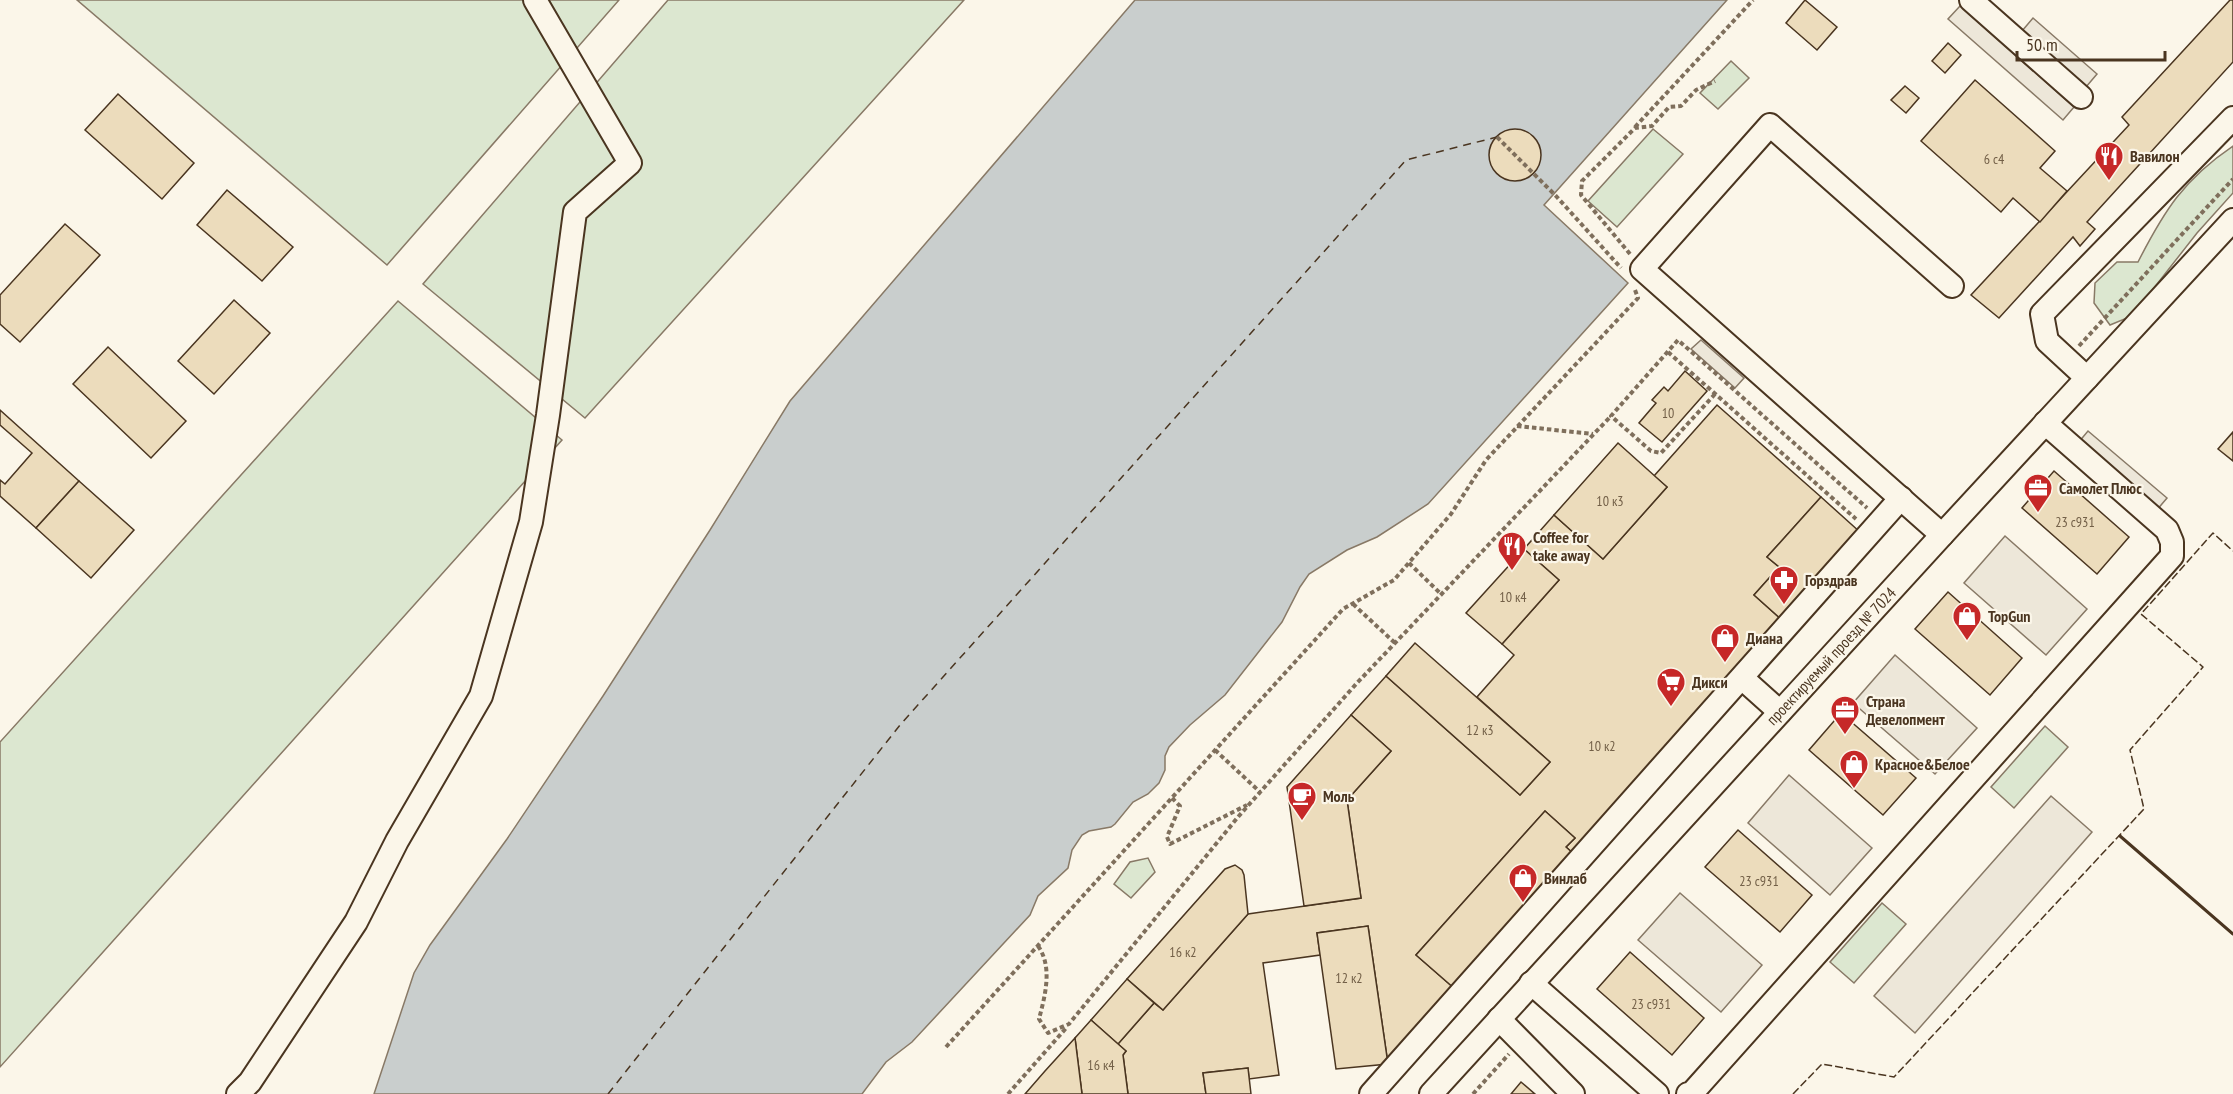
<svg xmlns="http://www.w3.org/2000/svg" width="2233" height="1094" viewBox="0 0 2233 1094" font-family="'PT Sans Narrow',sans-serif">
<rect width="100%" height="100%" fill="#fbf6e9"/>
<g fill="#dce7d0" stroke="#887966" stroke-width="1.5">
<path d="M77 0H619L387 265Z"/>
<path d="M668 0H964L585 418 423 284Z"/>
<path d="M1731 61 1749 78 1718 109 1700 93Z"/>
<path d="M1653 129 1683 154 1617 227 1588 201Z"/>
<path d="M2233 146V193L2197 233 2132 316 2110 325 2094 303 2095 283 2117 262H2138C2164 211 2184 179 2233 146Z"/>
<path d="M398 301 562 440 0 1067V742Z"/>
<path d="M2045 726 2068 747 2014 808 1991 787Z"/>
<path d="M1148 858 1155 872 1131 898 1114 884 1130 862Z"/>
<path d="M1882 903 1906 924 1854 983 1830 962Z"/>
</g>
<g fill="#ede7d9" stroke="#887966" stroke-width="1.5">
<path d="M1960 6 2074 107 2063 120 1948 19Z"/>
<path d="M2033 18 2097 74 2086 87 2022 31Z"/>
<path d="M1701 340 1744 378 1735 388 1691 349Z"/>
<path d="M2088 431 2167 498 2156 511 2078 443Z"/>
<path d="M2005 536 2087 609 2046 655 1964 583Z"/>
<path d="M1895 655 1977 728 1935 774 1853 703Z"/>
<path d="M1789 775 1872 848 1830 895 1748 823Z"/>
<path d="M2051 796 2092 832 1915 1033 1874 996Z"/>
<path d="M1680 893 1762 965 1721 1012 1638 940Z"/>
</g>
<path fill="#c9cecd" stroke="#887966" stroke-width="1.5" d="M1135 0H1727L1544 205 1628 283 1428 504 1377 537 1347 550 1309 574 1300 587 1282 622 1225 695 1190 725 1169 747 1165 756V770L1159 783 1148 794 1133 802 1115 824 1111 827 1089 831 1082 835 1072 850 1068 868 1038 896 1030 915 912 1042 886 1062 862 1094H374L414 973 430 945 507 839 603 696 710 530 790 401Z"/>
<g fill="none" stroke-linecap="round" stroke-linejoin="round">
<path stroke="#4a3520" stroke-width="1.5" stroke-dasharray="8 6" stroke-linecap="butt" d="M608 1094 900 725 1406 160 1497 137"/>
</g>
<g fill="#ecdcbc" stroke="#4a3520" stroke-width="1.5">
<path d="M1805 0 1837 27 1817 50 1786 23Z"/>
<path d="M2230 0H2233V62L2087 222 2095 229 2080 246 2073 237 1999 318 1971 295 2129 125 2122 117Z"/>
<path d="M1948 43 1961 55 1945 73 1932 61Z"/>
<path d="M1975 80 2055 151 2040 168 2067 191 2040 222 2013 198 2001 212 1921 141Z"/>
<path d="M1905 86 1919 98 1906 113 1891 100Z"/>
<path d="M118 94 194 163 162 199 85 130Z"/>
<circle cx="1515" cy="155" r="26"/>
<path d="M227 190 293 247 262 281 197 225Z"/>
<path d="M65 224 100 255 20 342 0 324V295Z"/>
<path d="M234 300 270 333 214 394 178 361Z"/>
<path d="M108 347 186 421 151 458 73 384Z"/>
<path d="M1685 371 1707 391 1662 442 1639 423 1656 403 1652 400 1664 387 1668 391Z"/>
<path d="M1717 405 1821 497 1767 557 1779 567 1754 595 1783 621 1575 855 1566 847 1575 838 1545 811 1416 955 1455 989 1388 1064 1368 926 1317 933 1320 955 1263 963 1279 1075 1249 1079 1248 1068 1203 1073 1206 1094H1128L1123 1055 1126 1051 1118 1044 1154 1003 1163 1010 1248 914 1361 898 1347 800 1391 751 1351 715 1386 676 1520 795 1550 762 1477 697 1514 655 1502 644 1559 580 1524 549 1554 515 1603 559 1667 487 1654 476Z"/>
<path d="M0 410 79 481 36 528 0 496V480L5 484 32 453 0 425Z"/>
<path d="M2233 432V461L2218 449Z"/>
<path d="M1618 443 1667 487 1603 559 1554 515Z"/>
<path d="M2054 471 2129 537 2097 574 2022 508Z"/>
<path d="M79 481 134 530 91 578 36 528Z"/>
<path d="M1821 497 1861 533 1783 621 1754 595 1779 567 1767 557Z"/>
<path d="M1524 549 1559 580 1502 644 1466 613Z"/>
<path d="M1948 592 2022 658 1990 695 1915 629Z"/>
<path d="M1415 643 1550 762 1520 795 1386 676Z"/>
<path d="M1841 713 1916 778 1883 815 1809 750Z"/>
<path d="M1351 715 1391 751 1347 800 1361 898 1304 906 1287 787Z"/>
<path d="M1545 811 1575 838 1566 847 1575 855 1455 989 1416 955Z"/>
<path d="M1738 830 1812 895 1780 932 1705 867Z"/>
<path d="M1235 865 1242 870 1244 875 1248 914 1163 1010 1127 979 1225 869Z"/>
<path d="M1368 926 1388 1064 1336 1069 1317 933Z"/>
<path d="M1630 952 1704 1018 1672 1055 1597 989Z"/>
<path d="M1127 979 1154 1003 1118 1044 1091 1020Z"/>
<path d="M1091 1020 1126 1051 1123 1055 1128 1094H1082L1075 1038Z"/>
<path d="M1075 1038 1082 1094H1025L1045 1071Z"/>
<path d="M1248 1068 1251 1094H1206L1203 1073Z"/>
<path d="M1521 1082 1535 1094H1511Z"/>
</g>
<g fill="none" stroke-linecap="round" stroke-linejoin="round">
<g stroke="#4a3520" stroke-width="26">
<g id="minor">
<path d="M1971 0 2081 97"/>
<path d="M2087 378 2047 341 2042 314 2233 118"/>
<path d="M1942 535 1642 269 1770 125 1952 286"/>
<path d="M1742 678 1780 712"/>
<path d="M1531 983 1657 1094"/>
<path d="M1499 1019 1573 1094"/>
<path d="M238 1094 250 1082 356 922 397 841 481 696 531 522 548 415 575 212 630 163 535 0"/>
<path d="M1371 1094 1901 498"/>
<path d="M1431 1094 1942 535 2233 220"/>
<path d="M1688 1094 1692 1093 2172 556V542L2167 530 2045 423"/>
</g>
</g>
<g stroke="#7f6f5c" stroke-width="4" stroke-dasharray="4.5 3" stroke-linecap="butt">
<path d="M1635 127 1753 0"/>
<path d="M1497 137 1556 196 1621 268"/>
<path d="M1630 254 1581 195 1582 181 1635 128 1652 126 1669 107 1681 106 1696 90 1715 81"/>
<path d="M2079 346 2233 179"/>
<path d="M1668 352 1856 519"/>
<path d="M1715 394 1661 453 1651 451 1611 416 1678 340 1867 508"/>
<path d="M1517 426 1593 434"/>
<path d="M1409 563 1441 594"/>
<path d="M1353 604 1395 643"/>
<path d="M1215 750 1260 792"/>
<path d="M1172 798 1180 806 1167 837 1170 844 1247 805"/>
<path d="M1038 946C1053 967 1045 996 1039 1019L1048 1033 1069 1024 1238 817 1357 683 1611 416"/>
<path d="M946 1047 1343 609 1394 580 1451 514 1486 460 1638 298 1635 290"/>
<path d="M1008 1094 1067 1027"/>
<path d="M1473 1094 1509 1054"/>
</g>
<use href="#minor" stroke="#fbf6e9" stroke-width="22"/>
<path stroke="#4a3520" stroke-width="1.5" stroke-dasharray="8 3" stroke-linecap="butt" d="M1793 1094 1822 1064 1894 1077 2144 809 2130 750 2203 667 2141 614 2213 533 2233 551"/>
<path stroke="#4a3520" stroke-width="3" d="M2120 836 2233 934"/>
</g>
<defs>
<g id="restaurant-pin" transform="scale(1.5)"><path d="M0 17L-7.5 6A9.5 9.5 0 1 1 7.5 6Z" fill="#c62828" stroke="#fbf6e9"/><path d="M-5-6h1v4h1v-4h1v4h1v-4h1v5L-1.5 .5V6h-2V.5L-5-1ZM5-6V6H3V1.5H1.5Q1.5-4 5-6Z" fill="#fff"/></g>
<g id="office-pin" transform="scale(1.5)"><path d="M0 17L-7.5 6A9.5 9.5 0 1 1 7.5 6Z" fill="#c62828" stroke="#fbf6e9"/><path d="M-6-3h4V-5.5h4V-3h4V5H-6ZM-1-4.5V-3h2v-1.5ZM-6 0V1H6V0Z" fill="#fff"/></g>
<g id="pharmacy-pin" transform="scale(1.5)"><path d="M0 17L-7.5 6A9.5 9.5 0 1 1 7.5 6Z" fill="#c62828" stroke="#fbf6e9"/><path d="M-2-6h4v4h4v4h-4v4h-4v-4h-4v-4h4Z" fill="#fff"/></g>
<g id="shop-pin" transform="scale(1.5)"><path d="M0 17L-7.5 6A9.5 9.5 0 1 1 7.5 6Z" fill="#c62828" stroke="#fbf6e9"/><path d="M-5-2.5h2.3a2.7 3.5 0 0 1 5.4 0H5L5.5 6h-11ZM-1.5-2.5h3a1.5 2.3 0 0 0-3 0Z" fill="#fff"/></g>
<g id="supermarket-pin" transform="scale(1.5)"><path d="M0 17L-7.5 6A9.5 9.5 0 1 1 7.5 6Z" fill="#c62828" stroke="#fbf6e9"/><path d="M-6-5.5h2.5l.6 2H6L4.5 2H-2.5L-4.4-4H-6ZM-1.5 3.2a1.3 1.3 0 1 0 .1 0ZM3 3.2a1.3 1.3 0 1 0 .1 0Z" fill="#fff"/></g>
<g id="cafe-pin" transform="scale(1.5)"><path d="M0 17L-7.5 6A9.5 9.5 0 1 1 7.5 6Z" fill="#c62828" stroke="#fbf6e9"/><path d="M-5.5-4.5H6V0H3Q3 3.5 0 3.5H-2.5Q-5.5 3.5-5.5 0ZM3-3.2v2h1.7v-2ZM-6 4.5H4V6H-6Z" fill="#fff"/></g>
</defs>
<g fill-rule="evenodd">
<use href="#restaurant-pin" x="2109" y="156"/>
<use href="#office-pin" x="2038" y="488"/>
<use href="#restaurant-pin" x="1512" y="546"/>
<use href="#pharmacy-pin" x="1784" y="580"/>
<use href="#shop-pin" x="1967" y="616"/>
<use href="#shop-pin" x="1725" y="638"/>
<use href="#supermarket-pin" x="1671" y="682"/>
<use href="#office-pin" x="1845" y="710"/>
<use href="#shop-pin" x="1854" y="764"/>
<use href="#cafe-pin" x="1302" y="796"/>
<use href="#shop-pin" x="1523" y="878"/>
</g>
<g text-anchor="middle" stroke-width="4.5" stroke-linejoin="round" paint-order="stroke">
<g font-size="14" fill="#725f47">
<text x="1994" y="164">6 с4</text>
<text x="1668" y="418">10</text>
<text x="1610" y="506">10 к3</text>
<text x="2075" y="527">23 с931</text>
<text x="1513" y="602">10 к4</text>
<text x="1480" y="735">12 к3</text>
<text x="1602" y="751">10 к2</text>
<text x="1759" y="886">23 с931</text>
<text x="1183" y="957">16 к2</text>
<text x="1349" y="983">12 к2</text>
<text x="1651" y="1009">23 с931</text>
<text x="1101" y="1070">16 к4</text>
</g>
<g font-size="16" font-weight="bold" fill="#4a3520" stroke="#fbf6e9" text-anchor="start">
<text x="2130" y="162">Вавилон</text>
<text x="2059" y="494">Самолет Плюс</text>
<text x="1533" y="543">Coffee for<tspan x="1533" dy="18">take away</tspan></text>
<text x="1805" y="586">Горздрав</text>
<text x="1988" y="622">TopGun</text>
<text x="1746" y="644">Диана</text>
<text x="1692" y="688">Дикси</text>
<text x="1866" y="707">Страна<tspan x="1866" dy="18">Девелопмент</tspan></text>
<text x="1875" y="770">Красное&amp;Белое</text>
<text x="1323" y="802">Моль</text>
<text x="1544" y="884">Винлаб</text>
</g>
<g font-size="16" fill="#4a3520" stroke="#fbf6e9">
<text transform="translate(1831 656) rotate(-47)" y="6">проектируемый проезд № 7024</text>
</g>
</g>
<path d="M2017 51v9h148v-9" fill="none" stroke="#4a3520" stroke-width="3"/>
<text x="2026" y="51" font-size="18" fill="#4a3520" stroke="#fbf6e9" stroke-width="4.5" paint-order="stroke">50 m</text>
</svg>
